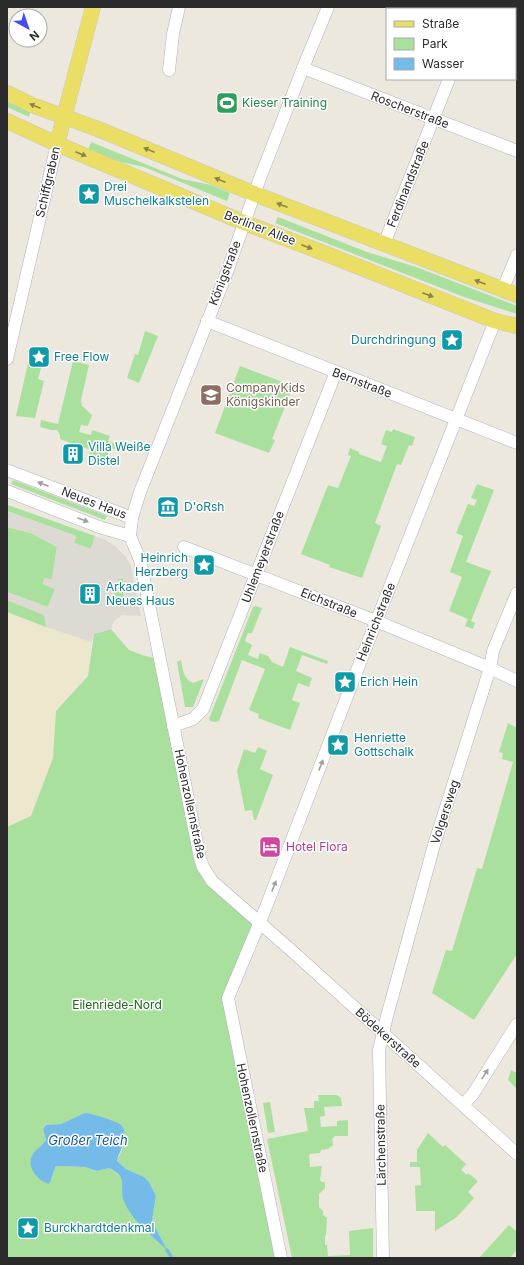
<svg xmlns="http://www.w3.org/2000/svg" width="524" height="1265" viewBox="0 0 524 1265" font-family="Inter,sans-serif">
<rect width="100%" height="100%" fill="#ece8de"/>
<path fill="#ede7ce" d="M7 596 92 627 88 676 56 711 53 758 31 816 7 827Z"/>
<g fill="#aae09d" fill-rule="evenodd">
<path d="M7 99 31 110 29 117 7 107Z"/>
<path d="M91 142 182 179 211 185 230 193 227 201 144 167 116 161 88 150Z"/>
<path d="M278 217 367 252 416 267 517 306V314L464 297 275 223Z"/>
<path d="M145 331 158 336 139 383 127 378 135 354 138 355Z"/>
<path d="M40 350 43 351 45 354 38 379 44 381 35 418 16 416 29 359 32 354Z"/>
<path d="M73 361 89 365 81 400 82 406 92 415 88 426 81 425 79 432 91 435 92 430 110 436 108 441 116 444 115 447 119 448 118 450 110 448 104 464 100 462 99 464 88 457 91 450 60 439V435L57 430H51L40 427 41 420 58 424Z"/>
<path d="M240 366 296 387 294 393 291 392 272 439 275 440 269 453 215 433Z"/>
<path d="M393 429 415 437 412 446 409 445 401 465 397 464 375 523 381 526 362 578 329 567 330 565 301 554 328 485 338 488 351 456 348 455 350 448 359 452V454L381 462 387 446 381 444 386 430 392 432Z"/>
<path d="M13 480 107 516 105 520 11 484Z"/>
<path d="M477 484 494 490 466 562 491 571 471 621 475 623 473 629 465 626 468 619 449 611 462 577 450 572 463 536 456 533 468 504 474 506 477 500 471 498Z"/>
<path d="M8 505 95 536 91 549 74 543 76 536 7 511Z"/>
<path d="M7 527 31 533 57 547 52 580 43 584 55 589 48 607 7 592Z"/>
<path d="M123 578 126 592 123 593 126 605 120 607 114 598 118 579Z"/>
<path d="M7 600 45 615 46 627 7 612Z"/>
<path d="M255 606 262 608 252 633H248L245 641 252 645 248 655 258 659 260 653 268 656 272 662 283 667 290 647 328 661 327 664 302 655 296 671 312 678 309 687 298 683 292 700 300 703 290 730 258 718 259 714 249 710 265 669 242 660 219 721 215 722 210 721 209 719 253 607Z"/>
<path d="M111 629 129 650 145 656 160 659 203 867 259 922 228 998 281 1258H7V827L31 816 53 758 56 711 88 676 94 634ZM77 1117 123 1147 117 1161 126 1169 144 1177 149 1182 156 1196 152 1221 166 1249 147 1232 122 1194 123 1181 121 1177 113 1170 109 1168 97 1171 85 1167 56 1166 52 1172V1179L38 1149 46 1140 43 1129 46 1125 61 1124Z"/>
<path d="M181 660C183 670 183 678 193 683L204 679 193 707H185L177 662Z"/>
<path d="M508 723 517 728V954L474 1020 432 993 446 950 452 951 477 868 482 869 513 762 502 759 503 753 499 752Z"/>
<path d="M258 747 267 751 260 769 273 775 256 820H254L252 810 245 811 237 771 244 749 255 753Z"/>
<path d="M511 1070 517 1073V1089L508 1080Z"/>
<path d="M318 1095H337L341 1098 342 1106 324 1107 325 1116 320 1117 321 1127 337 1126V1121L348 1120V1136H335L332 1139 333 1145 328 1149 321 1150 320 1153 309 1154 310 1167 322 1166 320 1180 322 1182H325V1189H324L319 1194V1207L323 1211V1215L327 1218 326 1235 325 1236V1245H327L328 1256 350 1255 349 1231 373 1228V1258H292L267 1139 308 1131 304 1108H314V1101H319Z"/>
<path d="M270 1102 275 1132 268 1133 263 1103Z"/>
<path d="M428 1133 443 1147 445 1145 466 1164 461 1170 467 1175 468 1173 478 1181 468 1192 474 1198 457 1217 435 1231V1211H416L415 1186 421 1185 420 1167H410V1162H417V1150Z"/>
<path d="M509 1225 517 1232V1250L510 1258H479Z"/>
</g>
<path fill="#dddad4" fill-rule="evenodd" d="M7 511 76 536 74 543 82 546 91 549 95 536 106 540 115 546 126 557 131 566 141 616 122 615 114 621 111 629 94 634 91 642 46 627 44 615 7 600V592L48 607 55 589 43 584 44 578 52 579 57 547 31 533 7 527ZM123 578 126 591 123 592 126 605 120 607 114 597 118 579Z"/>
<path fill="#75bbea" d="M85 1113C93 1114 114 1120 121 1125 125 1129 125 1135 124 1140 123 1148 118 1154 117 1161L126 1169 144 1177 149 1182 156 1196 152 1221 167 1250C153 1237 131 1220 124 1201 118 1186 130 1178 109 1168L97 1171 85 1167 56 1166C52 1172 53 1178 49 1184 38 1181 25 1166 33 1154 36 1149 42 1146 46 1140L43 1129 46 1125 61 1124Z"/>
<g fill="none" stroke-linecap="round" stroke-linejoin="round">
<path stroke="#75bbea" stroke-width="3.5" d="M167 1250 172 1258"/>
<g stroke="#b1b2be" stroke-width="13">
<g id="minor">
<path d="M328 7 303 68 260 178 227 272 140 492 132 518 130 536 140 560 200 858 203 867 212 881 292 951 517 1154"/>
<path d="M477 9V7"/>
<path d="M303 68 517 151"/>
<path d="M169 70 173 34 179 7"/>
<path d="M384 244 449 79"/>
<path d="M502 291 517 255"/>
<path d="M207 321 517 443"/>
<path d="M7 359 57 144"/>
<path d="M7 470 132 518"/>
<path d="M7 491 99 527 130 536"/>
<path d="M184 547 376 621 490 668 517 681"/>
<path d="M173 726 193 719 203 709 336 372"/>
<path d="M463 1105 473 1094 517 1024"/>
<path d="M281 1258 228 998 266 907 361 660 495 321"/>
<path d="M383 1258 379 1050 387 1016 434 845 490 668 493 651 517 593"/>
</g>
</g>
<g stroke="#c8c8c8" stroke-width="16">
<g id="major">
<path d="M7 93 32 105 98 129 255 194 517 295"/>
<path d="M7 121 57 144 245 223 329 255 495 321 517 326"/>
<path d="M57 144 93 7"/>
</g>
</g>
<use href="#minor" stroke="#fff" stroke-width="12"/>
<use href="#major" stroke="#ebde64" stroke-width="15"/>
</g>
<defs><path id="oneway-solid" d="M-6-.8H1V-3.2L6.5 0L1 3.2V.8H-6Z"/></defs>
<g fill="#8b8448">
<use href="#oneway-solid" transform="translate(35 106) rotate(-158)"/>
<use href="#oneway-solid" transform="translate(149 150) rotate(-158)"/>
<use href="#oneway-solid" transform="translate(81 154) rotate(23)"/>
<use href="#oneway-solid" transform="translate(220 180) rotate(-158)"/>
<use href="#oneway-solid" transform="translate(282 205) rotate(-159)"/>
<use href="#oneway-solid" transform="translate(307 247) rotate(21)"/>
<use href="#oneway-solid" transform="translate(480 282) rotate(-159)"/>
<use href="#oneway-solid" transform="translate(428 295) rotate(21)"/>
</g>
<g fill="#a0a0a0">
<use href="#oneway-solid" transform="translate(43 484) rotate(-159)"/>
<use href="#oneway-solid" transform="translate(83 520) rotate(21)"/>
<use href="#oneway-solid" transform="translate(321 765) rotate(-69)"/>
<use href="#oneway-solid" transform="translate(274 886) rotate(-69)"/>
<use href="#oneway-solid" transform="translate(485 1074) rotate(-57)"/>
</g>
<defs>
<g id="stadium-square" transform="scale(1.15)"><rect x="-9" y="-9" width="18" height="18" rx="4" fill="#2e9e5b" stroke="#fff"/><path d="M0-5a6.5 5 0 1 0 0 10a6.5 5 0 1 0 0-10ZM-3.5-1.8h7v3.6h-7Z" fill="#fff"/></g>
<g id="sight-square" transform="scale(1.15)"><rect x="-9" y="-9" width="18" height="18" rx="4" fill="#0f9aa8" stroke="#fff"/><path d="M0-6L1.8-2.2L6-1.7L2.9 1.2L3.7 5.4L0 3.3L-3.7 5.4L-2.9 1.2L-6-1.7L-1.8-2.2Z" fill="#fff"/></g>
<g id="school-square" transform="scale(1.15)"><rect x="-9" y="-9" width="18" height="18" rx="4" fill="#8d6e63" stroke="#fff"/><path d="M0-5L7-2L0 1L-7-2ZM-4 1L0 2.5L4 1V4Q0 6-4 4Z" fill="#fff"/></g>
<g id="building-square" transform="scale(1.15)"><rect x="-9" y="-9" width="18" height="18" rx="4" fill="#0f9aa8" stroke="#fff"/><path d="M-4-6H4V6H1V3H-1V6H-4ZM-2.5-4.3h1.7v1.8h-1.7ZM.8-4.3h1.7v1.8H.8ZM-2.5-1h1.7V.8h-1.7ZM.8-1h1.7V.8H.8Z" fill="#fff"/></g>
<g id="museum-square" transform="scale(1.15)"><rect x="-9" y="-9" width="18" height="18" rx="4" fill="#0f9aa8" stroke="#fff"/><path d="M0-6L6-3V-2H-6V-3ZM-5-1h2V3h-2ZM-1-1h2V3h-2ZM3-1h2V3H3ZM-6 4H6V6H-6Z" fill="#fff"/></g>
<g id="hotel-square" transform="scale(1.15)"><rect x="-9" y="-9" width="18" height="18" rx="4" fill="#d1479c" stroke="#fff"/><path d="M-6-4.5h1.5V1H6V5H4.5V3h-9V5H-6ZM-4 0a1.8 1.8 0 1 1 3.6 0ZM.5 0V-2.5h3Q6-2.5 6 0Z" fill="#fff"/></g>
</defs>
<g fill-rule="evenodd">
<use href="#stadium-square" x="227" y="103"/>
<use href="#sight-square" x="89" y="194"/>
<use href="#sight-square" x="452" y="340"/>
<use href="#sight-square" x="39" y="357"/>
<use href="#school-square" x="211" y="395"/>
<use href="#building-square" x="73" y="454"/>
<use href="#museum-square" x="168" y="507"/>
<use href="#sight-square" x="204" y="565"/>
<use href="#building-square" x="90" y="594"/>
<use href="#sight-square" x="345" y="682"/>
<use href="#sight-square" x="338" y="745"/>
<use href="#hotel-square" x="270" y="847"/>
<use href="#sight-square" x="28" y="1228"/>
</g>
<g text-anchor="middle" stroke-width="3" stroke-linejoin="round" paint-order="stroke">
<g font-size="12" fill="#27864d" stroke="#fff" text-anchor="start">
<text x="242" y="107">Kieser Training</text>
</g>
<g font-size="12" fill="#2b2b2b" stroke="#fff">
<text transform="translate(410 110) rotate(21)" y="4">Roscherstraße</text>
<text transform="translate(48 182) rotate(-77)" y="4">Schiffgraben</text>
<text transform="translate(408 184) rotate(-68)" y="4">Ferdinandstraße</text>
<text transform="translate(260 228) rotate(21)" y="4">Berliner Allee</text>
<text transform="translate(225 273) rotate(-69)" y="4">Königstraße</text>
<text transform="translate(362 383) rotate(21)" y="4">Bernstraße</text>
<text transform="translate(94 503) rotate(21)" y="4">Neues Haus</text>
<text transform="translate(263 557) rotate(-69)" y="4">Uhlemeyerstraße</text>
<text transform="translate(329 603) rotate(22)" y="4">Eichstraße</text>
<text transform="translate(376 622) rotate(-68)" y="4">Heinrichstraße</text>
<text transform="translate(190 804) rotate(78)" y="4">Hohenzollernstraße</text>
<text transform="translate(445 812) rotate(-72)" y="4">Volgersweg</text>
<text transform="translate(388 1038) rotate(42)" y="4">Bödekerstraße</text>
<text transform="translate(252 1118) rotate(78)" y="4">Hohenzollernstraße</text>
<text transform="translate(381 1145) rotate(-91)" y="4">Lärchenstraße</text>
</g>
<g font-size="12" fill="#0d838f" stroke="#fff" text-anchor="start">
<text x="104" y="191">Drei<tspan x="104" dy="14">Muschelkalkstelen</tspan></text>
<text x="436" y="344" text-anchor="end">Durchdringung</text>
<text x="54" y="361">Free Flow</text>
<text x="88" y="451">Villa Weiße<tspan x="88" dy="14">Distel</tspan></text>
<text x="184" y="511">D'oRsh</text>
<text x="188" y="562" text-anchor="end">Heinrich<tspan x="188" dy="14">Herzberg</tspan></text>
<text x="106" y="591">Arkaden<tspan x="106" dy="14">Neues Haus</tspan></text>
<text x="360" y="686">Erich Hein</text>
<text x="354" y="742">Henriette<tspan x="354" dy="14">Gottschalk</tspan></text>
<text x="44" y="1232">Burckhardtdenkmal</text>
</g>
<g font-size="12" fill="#785e54" stroke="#fff" text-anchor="start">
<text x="226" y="392">CompanyKids<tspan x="226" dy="14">Königskinder</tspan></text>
</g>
<g font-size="12" fill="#b23c85" stroke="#fff" text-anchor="start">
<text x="286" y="851">Hotel Flora</text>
</g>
<g font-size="12" fill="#22661d" stroke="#fff">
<text x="117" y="1009">Eilenriede-Nord</text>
</g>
<g font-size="13" font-style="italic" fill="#135797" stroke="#fff">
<text x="88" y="1145">Großer Teich</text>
</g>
</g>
<rect width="524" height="1265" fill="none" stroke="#2b2b2b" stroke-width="16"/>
<rect x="386" y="8" width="130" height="72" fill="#ffffff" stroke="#aaaaaa"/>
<rect x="394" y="21" width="20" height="6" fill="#ebde64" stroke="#aaaaaa"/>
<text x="422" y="28" font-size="12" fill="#2b2b2b">Straße</text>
<rect x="394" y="38" width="20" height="12" fill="#aae09d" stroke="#aaaaaa"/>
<text x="422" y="48" font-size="12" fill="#2b2b2b">Park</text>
<rect x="394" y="58" width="20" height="12" fill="#75bbea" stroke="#aaaaaa"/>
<text x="422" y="68" font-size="12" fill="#2b2b2b">Wasser</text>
<g transform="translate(28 28) rotate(140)"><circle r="19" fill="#ffffff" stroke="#aaaaaa"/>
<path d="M0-3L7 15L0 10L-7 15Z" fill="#454df2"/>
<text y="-6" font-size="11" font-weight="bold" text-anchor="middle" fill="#2b2b2b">N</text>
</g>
</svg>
